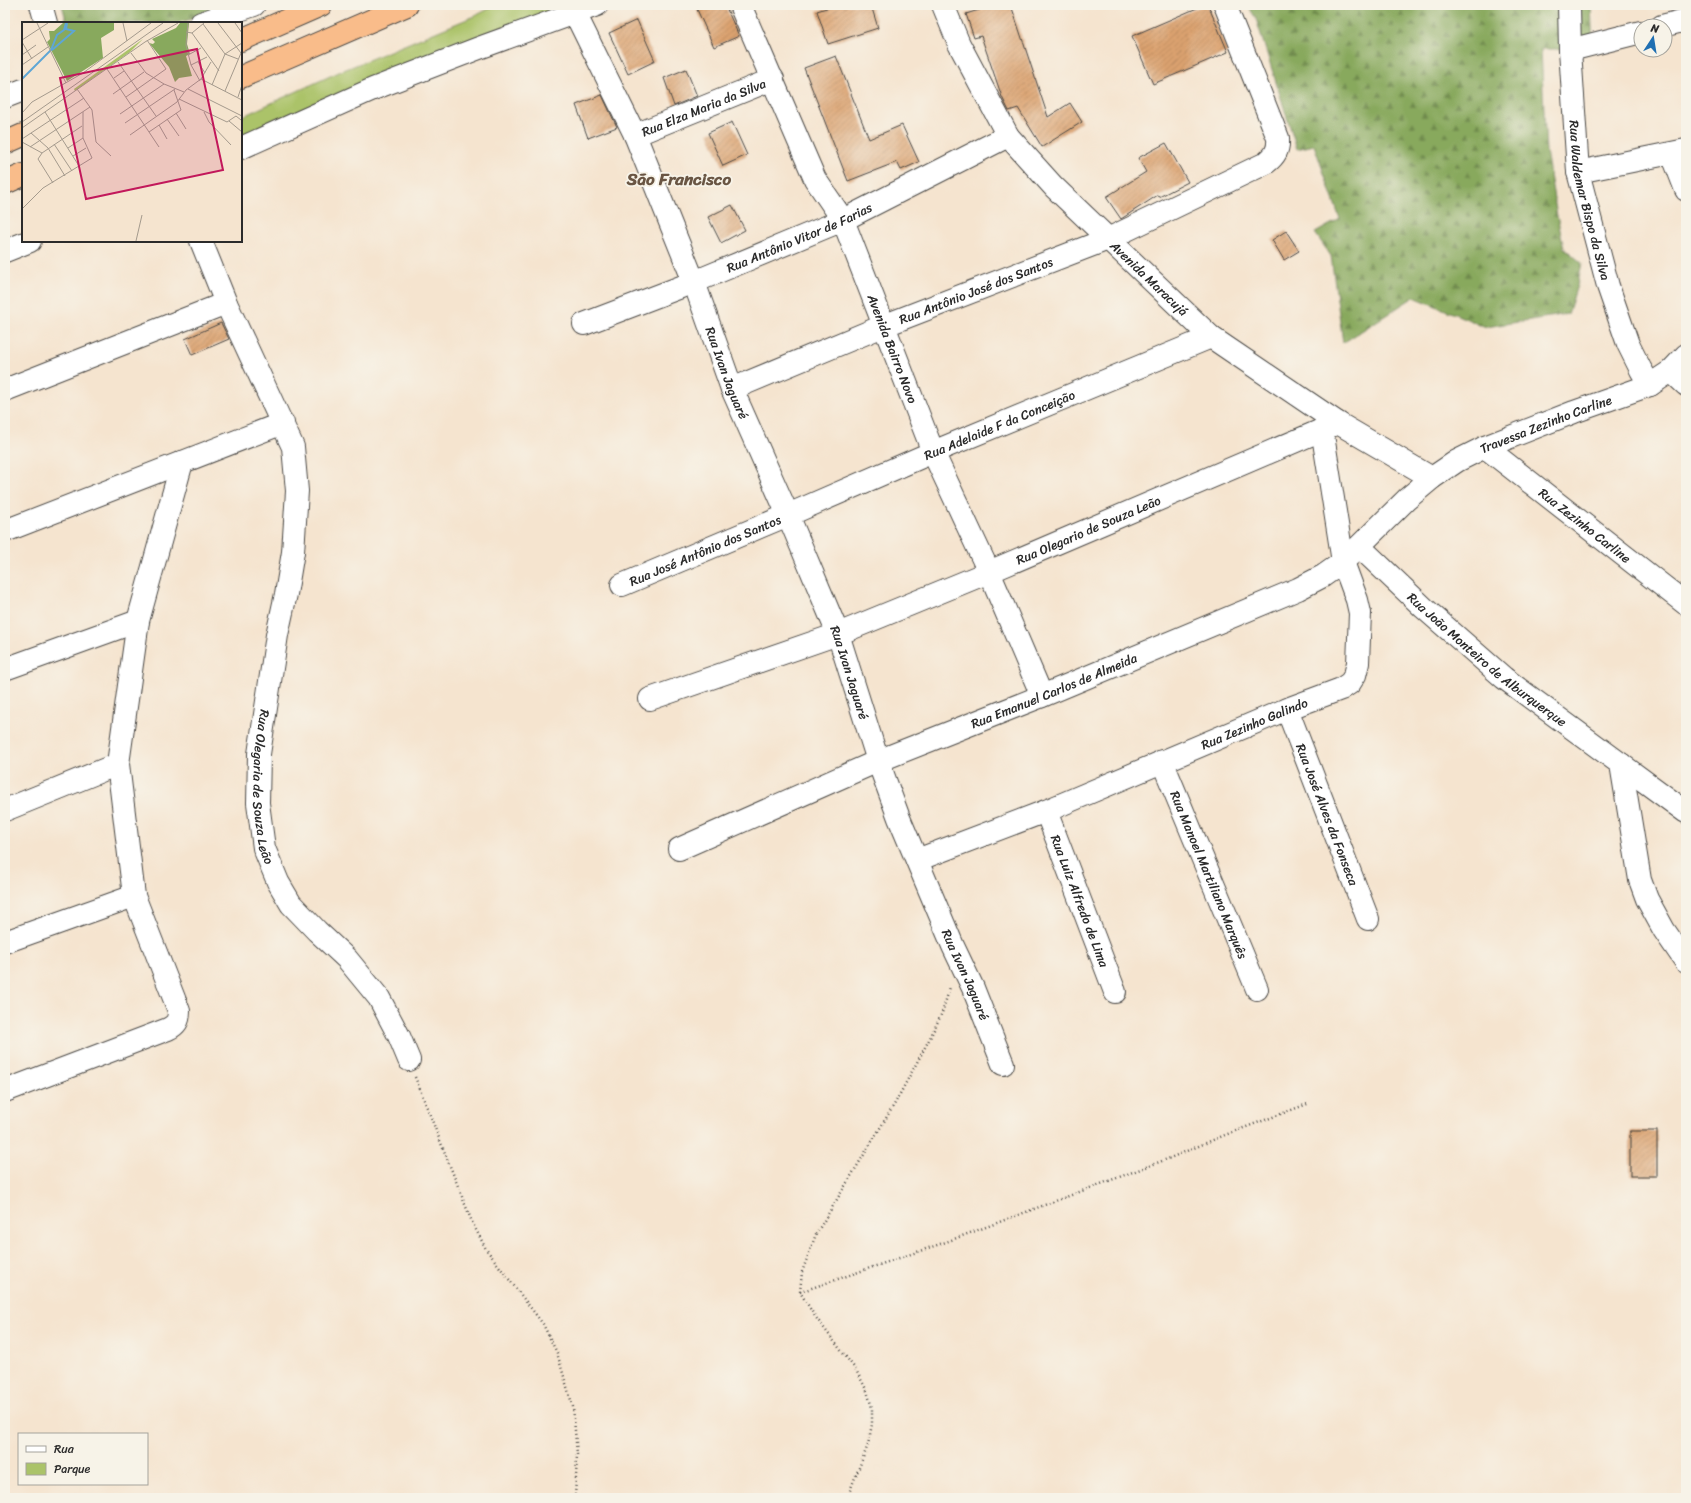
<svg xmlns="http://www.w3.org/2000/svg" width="1691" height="1503" viewBox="0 0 1691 1503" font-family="Sriracha,sans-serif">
<defs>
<pattern id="forest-firs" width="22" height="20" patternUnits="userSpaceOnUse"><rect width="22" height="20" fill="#88a95d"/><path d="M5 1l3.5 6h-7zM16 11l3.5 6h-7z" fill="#6f8a4d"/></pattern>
<pattern id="building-hatch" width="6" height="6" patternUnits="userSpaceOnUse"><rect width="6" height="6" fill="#dba270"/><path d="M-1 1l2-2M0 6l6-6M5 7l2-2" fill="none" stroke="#b2845c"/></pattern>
</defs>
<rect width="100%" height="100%" fill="#f7f3e8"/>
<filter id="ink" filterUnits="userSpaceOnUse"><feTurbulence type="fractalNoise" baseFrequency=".025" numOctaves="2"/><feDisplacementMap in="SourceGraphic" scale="8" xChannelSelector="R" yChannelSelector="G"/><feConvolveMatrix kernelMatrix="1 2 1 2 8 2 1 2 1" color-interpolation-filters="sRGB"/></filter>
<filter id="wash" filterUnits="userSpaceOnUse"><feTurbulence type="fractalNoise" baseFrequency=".012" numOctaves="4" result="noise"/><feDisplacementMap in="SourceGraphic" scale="16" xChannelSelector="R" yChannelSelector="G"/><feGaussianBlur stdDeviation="0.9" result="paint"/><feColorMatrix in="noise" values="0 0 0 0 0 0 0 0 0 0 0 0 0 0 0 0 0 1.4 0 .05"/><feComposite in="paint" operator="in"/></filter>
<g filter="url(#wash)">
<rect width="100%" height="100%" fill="#f5e4cf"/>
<path fill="#abc369" stroke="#6b774a" d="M496 5H591L241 149V117L339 72 477 15Z"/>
<g fill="url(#forest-firs)" stroke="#5a6a44">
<path d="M62 5H248L177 23H67Z"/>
<path d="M1248 5H1591L1593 49H1541L1546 151 1557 216 1564 248 1582 263 1578 282 1568 314 1486 327 1414 297 1343 343 1331 256 1315 233 1340 219 1314 145 1297 149 1256 19Z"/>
</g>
<g id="blocks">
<g fill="url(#building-hatch)">
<path d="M695 5H725L739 36 714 47Z"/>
<path d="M836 5H871L878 28 828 44 817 11Z"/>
<path d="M995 5H1011L1048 117 1070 103 1082 122 1042 147 1018 108 1009 111 1002 97 981 36 974 38 966 14Z"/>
<path d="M1204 5H1208L1228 52 1153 84 1132 36Z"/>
<path d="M637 20 655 61 628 74 609 33Z"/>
<path d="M836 56 869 139 902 125 919 162 901 170 897 162 848 181 804 68Z"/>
<path d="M686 69 697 96 674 106 664 78Z"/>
<path d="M602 95 617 127 588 138 576 105Z"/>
<path d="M732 122 747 155 723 166 708 133Z"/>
<path d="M1166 143 1188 182 1159 197 1158 195 1121 219 1106 197 1146 172 1138 158Z"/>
<path d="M732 205 745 230 721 243 708 217Z"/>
<path d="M1286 231 1299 251 1284 260 1272 240Z"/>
<path d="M221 323 229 339 192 355 185 339Z"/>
<rect x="1630" y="1131" width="27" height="45"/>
</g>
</g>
</g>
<g filter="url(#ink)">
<use href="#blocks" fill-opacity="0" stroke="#494744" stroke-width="1"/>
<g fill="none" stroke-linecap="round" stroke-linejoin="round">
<g stroke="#494744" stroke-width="24">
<g id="minor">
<path d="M41 5 46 23"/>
<path id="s1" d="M740 5 815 179 843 220 933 452 989 572 1042 696"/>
<path id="s2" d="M943 5 959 44 1008 136 1054 187 1211 337 1338 423 1432 478"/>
<path id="s3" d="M1569 5 1570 50 1578 172 1608 286 1628 344 1641 370 1650 385"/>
<path id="s4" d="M575 13 635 135 694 282 732 389 788 515 838 634 878 761 899 818 953 946 973 988 1003 1064"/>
<path d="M201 23 254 5"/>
<path d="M1662 26 1686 20"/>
<path d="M1570 50 1641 32"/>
<path d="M5 97 23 90"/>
<path id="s5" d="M635 135 773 79"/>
<path d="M241 148 373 89 479 48 597 5"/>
<path d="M1672 154 1686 190"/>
<path d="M1578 172 1686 150"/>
<path id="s6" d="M201 241 226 303 293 447 297 491 293 552 286 594 277 635 259 754 258 803 264 848 278 882 291 904 317 931 347 959 379 998 399 1036 409 1060"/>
<path d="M5 251 30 241"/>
<path id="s7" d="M584 324 694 282 843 220 1008 136"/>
<path d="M1671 371 1686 385"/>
<path id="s8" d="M732 389 883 326 1108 239 1266 163C1275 156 1279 150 1278 138L1225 5"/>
<path d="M5 390 226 303"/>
<path id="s9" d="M1485 447 1686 604"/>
<path d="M5 531 283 423"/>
<path id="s10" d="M1360 547 1424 608 1504 678 1686 812"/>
<path id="s11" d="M622 585 788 515 933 452 1211 337"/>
<path d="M5 669 138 621"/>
<path id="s12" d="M650 699 838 634 989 572 1338 423"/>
<path id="s13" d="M1287 709 1368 919"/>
<path id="s14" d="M1162 761 1257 989"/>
<path d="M1621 764 1640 880 1647 899 1664 930 1686 962"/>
<path d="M5 810 118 764"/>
<path id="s15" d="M1046 811 1115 992"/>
<path id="s16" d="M679 849 878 761 1042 696 1298 589 1323 576 1343 562 1407 499 1432 478 1457 461 1485 447 1574 412 1650 385 1671 371 1686 355"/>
<path id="s17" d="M917 860 1046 811 1287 709 1341 689 1350 683 1355 675 1358 663 1360 613 1357 600 1343 562 1322 429"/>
<path d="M5 942 134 896"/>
<path d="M5 1091 168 1029C176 1025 179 1021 179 1011L134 896 118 764 138 621 182 462"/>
</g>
</g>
<g stroke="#494744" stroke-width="24">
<g id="highway">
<path d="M241 40 321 5"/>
<path d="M241 77 407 5"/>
<path d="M5 143 23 135"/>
<path d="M5 183 23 175"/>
</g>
</g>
<g stroke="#494744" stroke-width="2.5" stroke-dasharray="1 3" stroke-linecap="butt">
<path d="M415 1077 472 1222 486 1249 543 1324 557 1353 573 1407 577 1454 575 1498"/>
<path d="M800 1292 946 1242 1170 1158 1225 1135 1310 1103"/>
<path d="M847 1498 868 1445 872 1424V1408L867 1391 856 1370 814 1315 800 1292 802 1272 816 1234 894 1105 929 1040 942 1013 950 987"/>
</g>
<use href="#minor" stroke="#fff" stroke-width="22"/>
<use href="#highway" stroke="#f9bc8a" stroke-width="22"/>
</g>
</g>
<g text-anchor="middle" stroke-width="3.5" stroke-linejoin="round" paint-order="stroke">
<g font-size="13" fill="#2b2b2b" stroke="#f7f3e8">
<text dy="5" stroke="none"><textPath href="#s5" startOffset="74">Rua Elza Maria da Silva</textPath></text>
<text dy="5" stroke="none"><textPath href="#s3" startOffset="197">Rua Waldemar Bispo da Silva</textPath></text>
<text dy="5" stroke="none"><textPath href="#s7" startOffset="232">Rua Antônio Vitor de Farias</textPath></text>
<text dy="5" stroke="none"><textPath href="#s2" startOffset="347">Avenida Maracujá</textPath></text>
<text dy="5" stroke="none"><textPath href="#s8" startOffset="263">Rua Antônio José dos Santos</textPath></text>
<text dy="5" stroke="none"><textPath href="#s1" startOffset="377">Avenida Bairro Novo</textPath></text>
<text dy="5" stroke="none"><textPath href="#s4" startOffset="391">Rua Ivan Jaguaré</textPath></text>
<text dy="5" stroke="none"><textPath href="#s11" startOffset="410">Rua Adelaide F da Conceição</textPath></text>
<text dy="5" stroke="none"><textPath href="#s16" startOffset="973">Travessa Zezinho Carline</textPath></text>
<text dy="5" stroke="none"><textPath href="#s9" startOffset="127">Rua Zezinho Carline</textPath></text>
<text dy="5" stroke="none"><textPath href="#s12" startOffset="470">Rua Olegario de Souza Leão</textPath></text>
<text dy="5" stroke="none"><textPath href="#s11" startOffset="90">Rua José Antônio dos Santos</textPath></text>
<text dy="5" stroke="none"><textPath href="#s10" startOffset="170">Rua João Monteiro de Alburquerque</textPath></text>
<text dy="5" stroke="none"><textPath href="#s4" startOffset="715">Rua Ivan Jaguaré</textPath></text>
<text dy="5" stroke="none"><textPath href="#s16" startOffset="407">Rua Emanuel Carlos de Almeida</textPath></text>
<text dy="5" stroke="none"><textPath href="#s17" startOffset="364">Rua Zezinho Galindo</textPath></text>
<text dy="5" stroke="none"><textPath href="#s6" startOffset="569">Rua Olegaria de Souza Leão</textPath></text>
<text dy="5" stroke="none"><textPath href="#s13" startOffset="113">Rua José Alves da Fonseca</textPath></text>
<text dy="5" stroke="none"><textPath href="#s14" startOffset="123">Rua Manoel Martiliano Marquês</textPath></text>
<text dy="5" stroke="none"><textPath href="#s15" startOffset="96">Rua Luiz Alfredo de Lima</textPath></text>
<text dy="5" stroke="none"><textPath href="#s4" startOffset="1039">Rua Ivan Jaguaré</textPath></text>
</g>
<g font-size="17" font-weight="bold" fill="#695543" stroke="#f7f3e8">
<text x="679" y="185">São Francisco</text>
</g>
</g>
<g transform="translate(22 22)">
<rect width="220" height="220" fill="#f5e4cf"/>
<path d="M121 17 108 30 53 69 52 67Z" fill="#abc369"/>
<path d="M41 1H92V8L79 16 81 36 45 59 25 20 28 17 27 9H32ZM158 1H167L165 22 168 32 164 34 170 54 157 56 153 60 147 45 127 21 131 22 133 20 130 17 154 6Z" fill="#88a95d"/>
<path fill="none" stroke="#5ea6d5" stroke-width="2" d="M30 28 52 9 44 7 45 1M0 57 29 28 35 13 42 8 44 1"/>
<path fill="none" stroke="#a49a8d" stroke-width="1" d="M15 1 44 61M101 1 105 19M166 1 164 23 169 43 178 59M196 1 219 31M213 1 220 11M181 2 203 32 216 37M164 10 170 11 182 1M170 11 197 49M0 18 26 1M0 20 10 37M109 31 124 51 142 62 162 70M0 33 14 23M166 33 179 26M96 40 134 94M176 40 183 51M0 43 26 25M169 43 185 35M85 47 137 125M92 56 102 49M179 57 220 78M190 63 203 32 220 21M55 67 70 88 74 120 89 134M166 67 220 94M203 69 219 31M91 72 122 50M104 75 144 47 125 18M216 75 220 63M157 77 205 100 214 94 219 98M23 90 57 144M182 90 187 100 209 123M0 91 10 80 61 51 129 1M154 91 164 107M98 92 142 62M145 97 157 114M207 99 220 110M0 100 141 1M103 101 153 67M137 103 145 117M0 106 123 20 156 1M127 110 159 88 152 68M9 111 26 126 43 154M108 113 155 80 164 68 179 57 189 40M0 117 62 76M0 120 20 131M32 122 50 149M8 125 68 85M46 126 61 116M51 134 64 126M31 161 16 137 20 131 60 104M0 187 21 166 70 136 61 116V90M114 219 120 193"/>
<path fill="#c2185b" fill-opacity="0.15" stroke="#c2185b" stroke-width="2" d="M175 27 201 148 64 177 38 56Z"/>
<rect width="220" height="220" fill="none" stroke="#2b2b2b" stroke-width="2"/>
</g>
<rect width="1691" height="1503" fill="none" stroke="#f7f3e8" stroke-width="20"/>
<rect x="18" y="1433" width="130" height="52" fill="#f7f3e8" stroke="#a5a39c"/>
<rect x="26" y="1446" width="20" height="6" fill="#ffffff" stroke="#a5a39c"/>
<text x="54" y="1453" font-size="12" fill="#2b2b2b">Rua</text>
<rect x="26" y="1463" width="20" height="12" fill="#abc369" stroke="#a5a39c"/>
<text x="54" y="1473" font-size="12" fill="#2b2b2b">Parque</text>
<g transform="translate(1653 38) rotate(12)"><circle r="19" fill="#f7f3e8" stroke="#a5a39c"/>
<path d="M0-3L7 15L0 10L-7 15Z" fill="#1f6fb2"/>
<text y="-6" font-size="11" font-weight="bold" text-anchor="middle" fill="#2b2b2b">N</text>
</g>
</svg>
